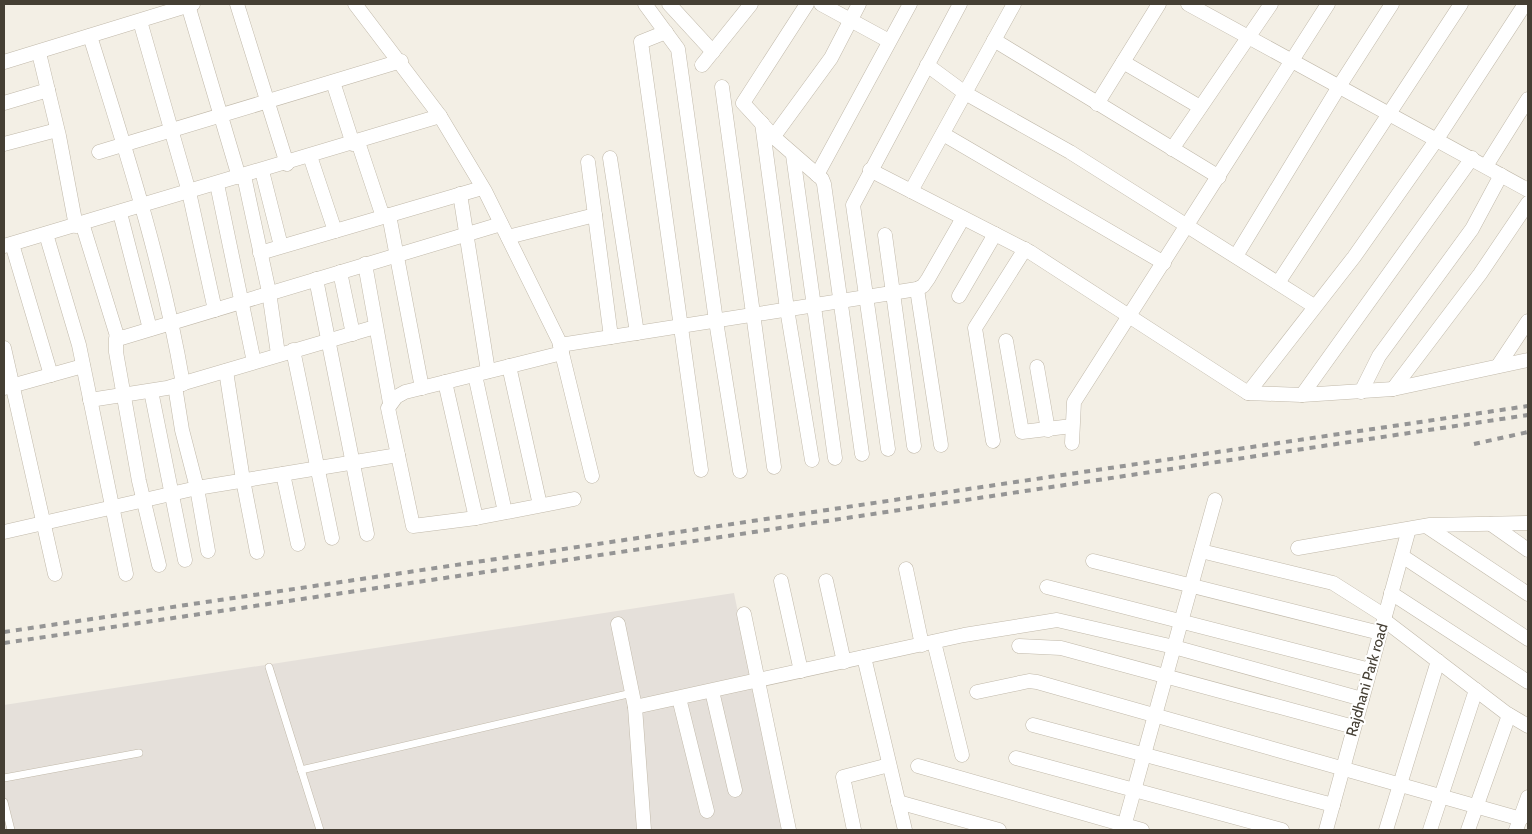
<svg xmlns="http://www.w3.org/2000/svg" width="1532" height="834" viewBox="0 0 1532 834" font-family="Cabin,sans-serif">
<rect width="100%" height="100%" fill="#f3efe5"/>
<path fill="#e5e0da" d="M734 593 782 830H4V705Z"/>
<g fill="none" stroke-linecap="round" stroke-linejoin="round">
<g stroke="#c1b9aa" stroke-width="8">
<g id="lane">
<path d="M269 667 320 830"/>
<path d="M301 770 632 693"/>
<path d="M4 778 139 753"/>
<path d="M4 802 11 830"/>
</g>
</g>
<g stroke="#c1b9aa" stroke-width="15">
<g id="street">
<path d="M237 4 287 164"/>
<path d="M355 4 440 116 485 191 559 341 592 476"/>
<path d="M645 4 678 49 716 321 740 471"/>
<path d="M669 4 713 52"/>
<path d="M807 4 743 103 776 139 822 179 824 184 862 454"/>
<path d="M821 4 889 41"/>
<path d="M1188 4 1528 190"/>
<path d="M188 5 239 177"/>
<path d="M140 21 189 192 215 310"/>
<path d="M666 32 641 42 701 470"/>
<path d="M90 36C126 151 163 265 183 384"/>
<path d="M994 40 1219 177"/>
<path d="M39 53 59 136 76 226"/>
<path d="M4 62 193 4"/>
<path d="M1123 62 1200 107"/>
<path d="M702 65 751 4"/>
<path d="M927 65 965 93 1070 152 1314 306"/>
<path d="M333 82 353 144"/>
<path d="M722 87 774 467"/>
<path d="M4 103 48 90"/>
<path d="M1097 104 1159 4"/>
<path d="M762 123 787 309 812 460"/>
<path d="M943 134 1164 263"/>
<path d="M774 136 831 58 859 4"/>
<path d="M358 142 383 217"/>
<path d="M4 144 57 130"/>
<path d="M1172 149 1271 4"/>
<path d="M99 152 401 61"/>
<path d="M793 155 835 458"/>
<path d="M310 156 335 231"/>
<path d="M610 158 637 333"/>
<path d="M588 162 611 337"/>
<path d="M1486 166 1528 99"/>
<path d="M870 170 1030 252 1248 393 1302 395 1393 389 1528 360"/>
<path d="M262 171 281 246"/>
<path d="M817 175 910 4"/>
<path d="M244 176 269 292 278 354"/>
<path d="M217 184 254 362"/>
<path d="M911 191 1014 4"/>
<path d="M460 194 488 371"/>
<path d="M120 213 150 329"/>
<path d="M389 215 422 388"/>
<path d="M82 223 118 339 501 224"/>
<path d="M46 234 79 345 126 574"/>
<path d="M885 235 914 446"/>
<path d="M508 237 595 215"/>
<path d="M12 244 51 375"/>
<path d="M4 246 440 116"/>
<path d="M260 253 482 188"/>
<path d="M1236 256 1340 85 1392 4"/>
<path d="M365 264 390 403"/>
<path d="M340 272 353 334"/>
<path d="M316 279 367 534"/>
<path d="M1278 283 1461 4"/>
<path d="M917 289 941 445"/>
<path d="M959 296 995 234"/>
<path d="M116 338V352L139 481 159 565"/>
<path d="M1006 341 1022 432 1072 426"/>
<path d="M560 345 917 289 923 286 928 279 963 218"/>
<path d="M4 348 55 574"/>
<path d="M293 350 332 538"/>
<path d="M562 353 405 392 396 397 388 408 413 526 476 518 574 499"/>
<path d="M509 366 540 505"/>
<path d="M1498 366 1528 321"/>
<path d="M1037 367 1048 430"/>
<path d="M226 371 243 480 257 552"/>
<path d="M475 375 505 512"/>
<path d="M445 382 476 518"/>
<path d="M175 386 182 430 197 488 208 551"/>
<path d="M4 388 83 366"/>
<path d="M1393 389 1480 274 1528 203"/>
<path d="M151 391 185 560"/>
<path d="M1361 392 1379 356 1472 229 1501 175"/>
<path d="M1248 393 1354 257 1437 139 1525 4"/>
<path d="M1302 395 1472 158"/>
<path d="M90 400 167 388 375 327"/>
<path d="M993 441 975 328 1025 249"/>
<path d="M1072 443 1074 402 1328 4"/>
<path d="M888 449 853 205 960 4"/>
<path d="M283 474 298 544"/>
<path d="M1491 524 1528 550"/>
<path d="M1426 526 1528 594"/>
<path d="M4 532 197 488 398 455"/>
<path d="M1298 548 1430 525 1528 523"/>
<path d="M1201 551 1333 583 1385 616"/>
<path d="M1402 556 1528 639"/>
<path d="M1093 561 1380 633"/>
<path d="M906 569 922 645"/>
<path d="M781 581 801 671"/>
<path d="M826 581 844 662"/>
<path d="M1047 587 1370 670"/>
<path d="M1391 593 1528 682"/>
<path d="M744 614 789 830"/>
<path d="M1384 620 1506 713 1528 726"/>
<path d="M618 624 635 707 644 830"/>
<path d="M934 642 962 755"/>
<path d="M1019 646 1061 648 1354 727"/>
<path d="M864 657 905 830"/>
<path d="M712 691 735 790"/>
<path d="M977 692 1029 681 1037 682 1521 819"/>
<path d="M679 698 707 811"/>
<path d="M635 707 964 635 1057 620 1174 647 1362 699"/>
<path d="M1033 725 1333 805"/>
<path d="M1016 758 1282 830"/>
<path d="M918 766 1142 830"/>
<path d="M898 802 999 830"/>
<path d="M854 830 843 777 889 765"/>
<path d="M1123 830 1215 500"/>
<path d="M1326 830 1409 529"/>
<path d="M1386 830 1438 661"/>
<path d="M1430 830 1476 690"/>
<path d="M1468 830 1509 715"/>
<path d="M1516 830 1528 797"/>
</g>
</g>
<use href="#lane" stroke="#fff" stroke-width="7"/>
<use href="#street" stroke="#fff" stroke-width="14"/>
<g stroke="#959595" stroke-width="4" stroke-dasharray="6 6" stroke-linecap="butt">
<path d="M1474 444 1528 432"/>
<path d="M4 632 1528 406"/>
<path d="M4 643 668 545 1528 415"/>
</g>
</g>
<g text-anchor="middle" stroke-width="4" stroke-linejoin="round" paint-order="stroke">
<g font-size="15" fill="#453f34" stroke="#fff">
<text transform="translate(1367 680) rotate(-74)" y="5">Rajdhani Park road</text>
</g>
</g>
<rect width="1532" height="834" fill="none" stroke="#453f34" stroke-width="10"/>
</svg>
